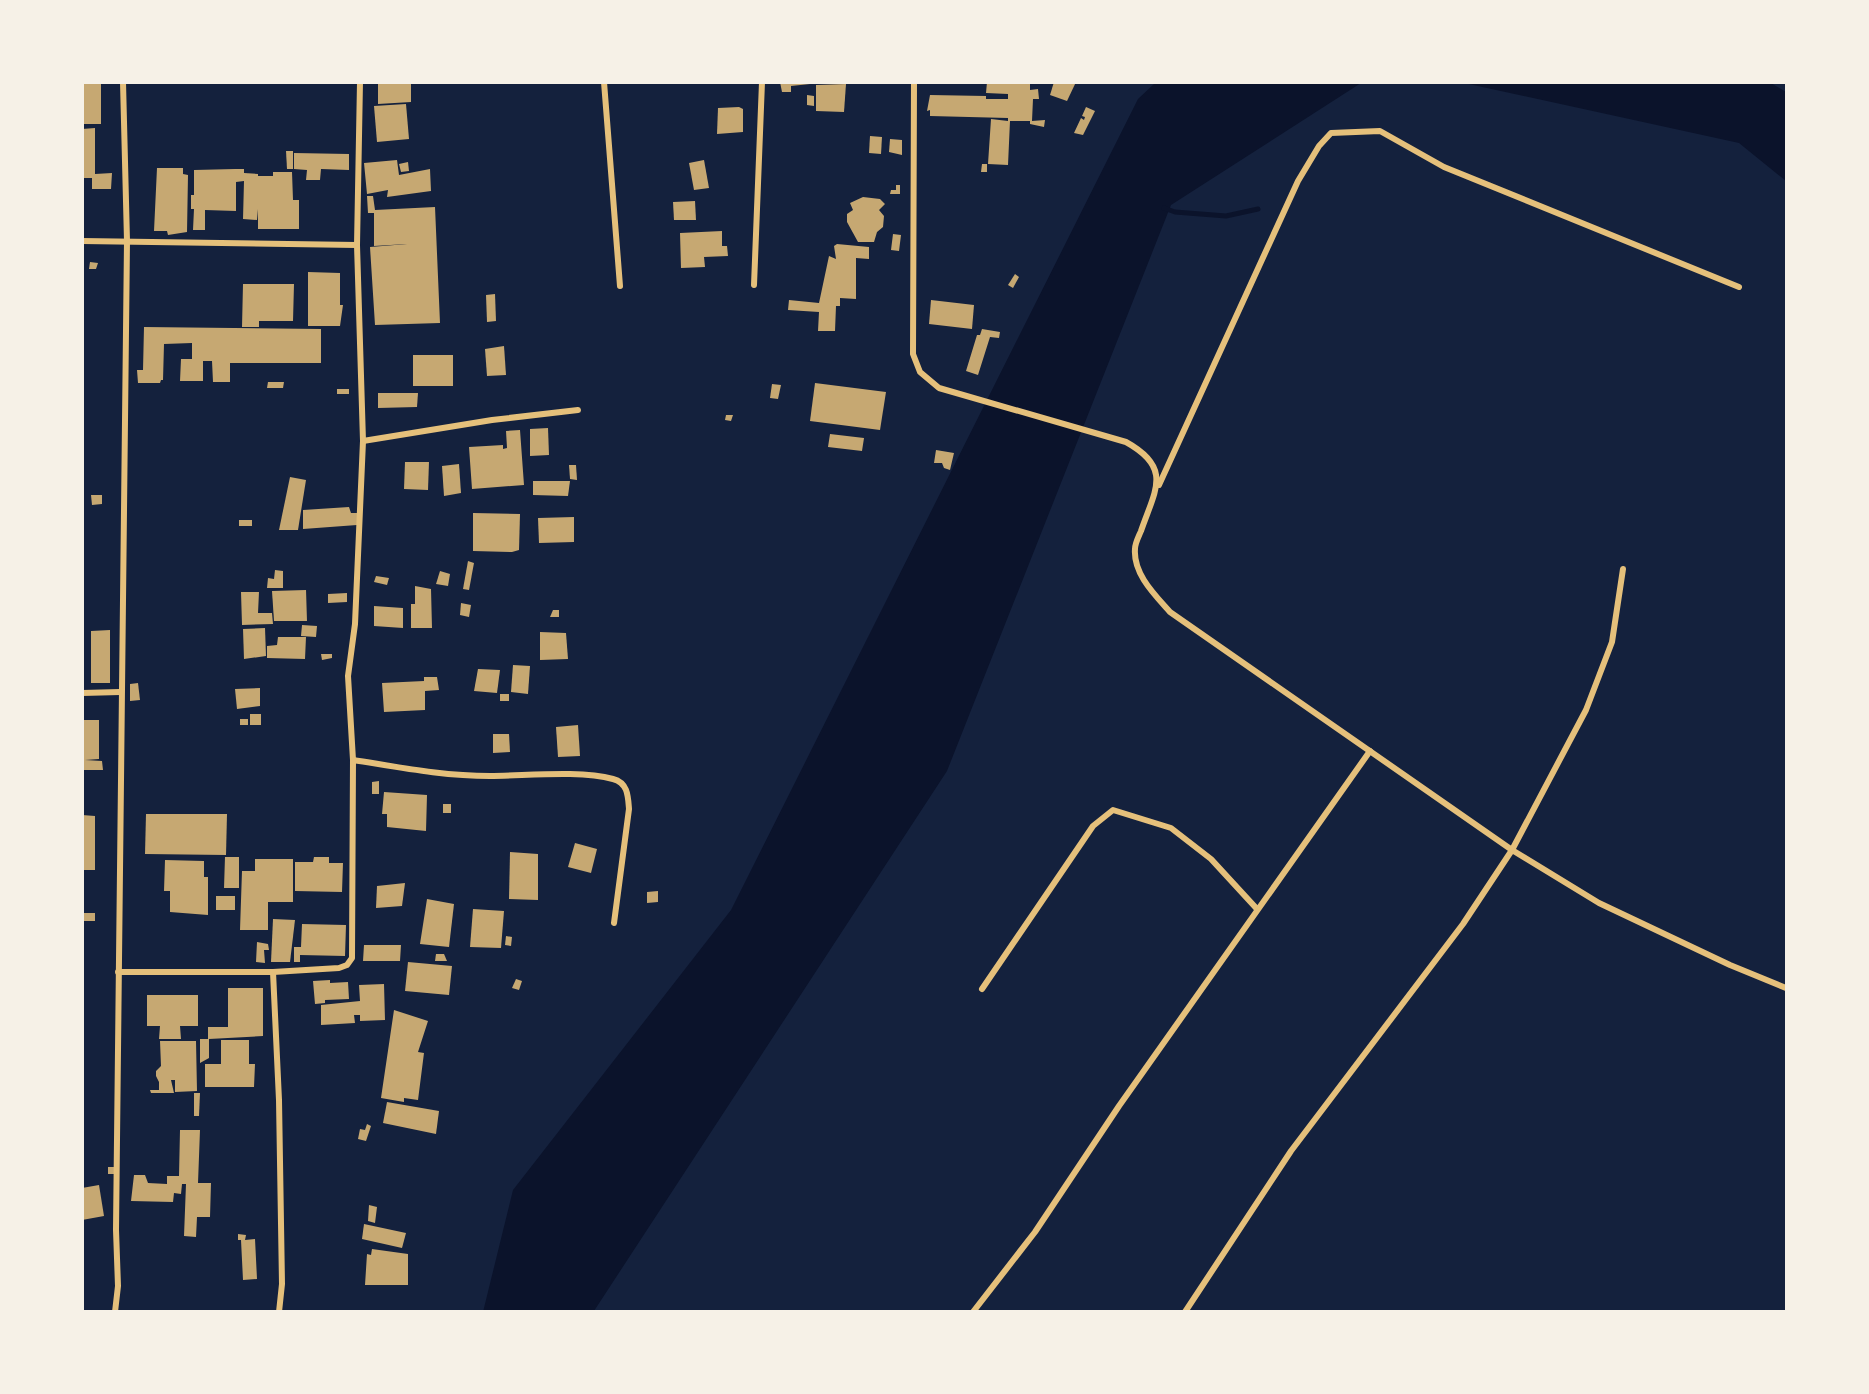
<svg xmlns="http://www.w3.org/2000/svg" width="1869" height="1394" viewBox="0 0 1869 1394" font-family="Mulish,sans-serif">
<rect width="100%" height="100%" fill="#14213d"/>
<g fill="#0b132b">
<path d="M1155 83H1361L1171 205 947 771 594 1311 483 1312 513 1190 731 910 1138 99Z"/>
<path d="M1464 83H1771L1786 92V181L1739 143Z"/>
</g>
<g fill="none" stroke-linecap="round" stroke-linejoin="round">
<path stroke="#0b132b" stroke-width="5" d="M1164 208 1175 212 1226 216 1258 209"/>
</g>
<g fill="#c6a872">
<rect x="82" y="82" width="19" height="42"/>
<path d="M378 82H411V102L378 104Z"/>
<path d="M780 82H810V84L791 86V92H782Z"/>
<path d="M987 82H1030V90L1038 89 1039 99H1033L1032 121 1045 120 1044 127 1030 124V121H1010L1008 165 988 164 991 119 1008 121V118L930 116V110L927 111 930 95 986 96V99H1008V94L986 93Z"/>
<path d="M1054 82H1076L1067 101 1050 95Z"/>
<path d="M846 84 844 112 816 111V85Z"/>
<path d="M807 95 814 96V106L807 105Z"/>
<path d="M406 104 409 139 377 142 374 106Z"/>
<path d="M739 107 743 109V132L717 134 718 108Z"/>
<path d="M1086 107 1095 111 1083 135 1074 133 1081 118 1084 120 1085 117 1082 116Z"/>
<path d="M95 128V174L112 173 111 189H92V178H82V129Z"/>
<path d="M870 136 882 137 881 154 869 153Z"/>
<path d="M890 139 902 140V155L889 152Z"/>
<path d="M286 151H293V169H287Z"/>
<path d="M294 153 349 154V170L321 169 320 180H306L307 170 294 169Z"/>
<path d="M397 160 399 175 430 169 431 191 387 197 388 190 367 194 364 163Z"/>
<path d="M704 160 709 188 694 190 689 163Z"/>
<path d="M408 162 409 171 401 172 399 164Z"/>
<path d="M982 164H987V172H981Z"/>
<path d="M157 168H183V174L188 175 187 232 168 235 167 231H154Z"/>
<path d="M235 169H244V173L258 174V176H273V172H292L293 200H299V229H258V209L257 220 243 219 244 181 236 182V211L205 210V230H193L194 209H191V195H194V170Z"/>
<path d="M896 185H900V194H890L891 190H896Z"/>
<path d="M367 196H373L375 210 435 207 440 323 375 325 370 247 407 244 374 246V213H368Z"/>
<path d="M863 197 880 199 885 204 879 210 884 216 883 227 877 232 874 242H858L847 222V214L853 210 850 203Z"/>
<path d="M695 201 696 220H674L673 202Z"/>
<path d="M722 231V246H727L728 256 704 257 705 267 681 268 680 233Z"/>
<path d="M893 234 901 235 899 251 891 250Z"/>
<path d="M837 244 869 247V259L856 258V299L840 298V306H836L835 331H818L819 312 788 310 789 300 819 303 829 256 836 259 834 246Z"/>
<path d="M90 262 98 263 96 269H89Z"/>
<path d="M308 272 340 273V305H343L340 326H308Z"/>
<path d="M1015 274 1019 277 1013 288 1008 285Z"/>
<path d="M243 284H294L293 321H259V327H242Z"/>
<path d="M495 294 496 321 487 322 486 295Z"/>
<path d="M931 300 974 305 972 329 929 324Z"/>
<path d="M144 327 321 329V363H230V382H213L212 361H203V381H180L181 359H192V343L164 344 163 380H161L160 383H138L137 370H143Z"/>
<path d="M982 329 1000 332 999 338 990 337 978 375 966 371 977 335H980Z"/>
<path d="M504 346 506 375 487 376 485 349Z"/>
<rect x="413" y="355" width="40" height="31"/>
<path d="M268 382H284L283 388H267Z"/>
<path d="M815 383 886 392 880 430 810 421Z"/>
<path d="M772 384 781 385 778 399 770 398Z"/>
<rect x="337" y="389" width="12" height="5"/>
<path d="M378 393H418L417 407 378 408Z"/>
<path d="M726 415H733L731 421 725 420Z"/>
<path d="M548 428 549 455 530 456V429Z"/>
<path d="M520 430 524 485 472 489 469 447 503 445V449L507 448 506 431Z"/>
<path d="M830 434 864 438 862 451 828 447Z"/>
<path d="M936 450 954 453 950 470 944 468 942 463H934Z"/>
<path d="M405 462H429L428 490 404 489Z"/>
<path d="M459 464 461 493 444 496 442 466Z"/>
<path d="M569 465H576L577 480 570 479Z"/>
<path d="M290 477 306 480 298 530H279Z"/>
<path d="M533 481H570L568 496 533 495Z"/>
<path d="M91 495H102V504L92 505Z"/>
<path d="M349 507 351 513H358L357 525 303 529V510Z"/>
<path d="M473 513 520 514 519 550 512 552 473 551Z"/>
<path d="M574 517V542L539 543 538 518Z"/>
<rect x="239" y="520" width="13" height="6"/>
<path d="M468 561 474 563 469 590 463 589Z"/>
<path d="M275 570 283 571V588H267L268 578 274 579Z"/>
<path d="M440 571 450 574 448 586 436 584Z"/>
<path d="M376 576 389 578 387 585 374 582Z"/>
<path d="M415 586 431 589 432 628H411V604H415Z"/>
<path d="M306 590 307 621H274L272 591Z"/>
<path d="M241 592H259L258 613H272L273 624 242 625Z"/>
<path d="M347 593V602L328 603V594Z"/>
<path d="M461 603 471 605 469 617 460 615Z"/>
<path d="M374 606 403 608V628L374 626Z"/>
<path d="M553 610H559V617H550Z"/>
<path d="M302 625 317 626 316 637 301 636Z"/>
<path d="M265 628 266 656 244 659 243 629Z"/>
<path d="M110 630V683H91V631Z"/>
<path d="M540 632 566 633 568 659 540 660Z"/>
<path d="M278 637H306L305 659 267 658V646L277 645Z"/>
<path d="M321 654H332V658L322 660Z"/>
<path d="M513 665 530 666 528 694 511 692Z"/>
<path d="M478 669 500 670 497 693 474 691Z"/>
<path d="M424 677H437L439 690 425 691V710L384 712 382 683 424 681Z"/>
<path d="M138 683 140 700 130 701V684Z"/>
<path d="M260 688V706L237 709 235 689Z"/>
<rect x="500" y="694" width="9" height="7"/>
<rect x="250" y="714" width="11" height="11"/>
<rect x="240" y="719" width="8" height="6"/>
<path d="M82 720H99V759L85 760 102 761 103 770H82Z"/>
<path d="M578 725 580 756 558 757 556 727Z"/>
<path d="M493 734H509L510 752 493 753Z"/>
<path d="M379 781V794H372V782Z"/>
<path d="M384 792 427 795 426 831 387 827V814H382Z"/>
<rect x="443" y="804" width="8" height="9"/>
<path d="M146 814H227L226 855 145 854Z"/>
<path d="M82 815 95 816V870H82Z"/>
<path d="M575 843 597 849 591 873 568 867Z"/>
<path d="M510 852 538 854V900L509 899Z"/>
<path d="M225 857H239V888H224Z"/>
<path d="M314 857H329V863H343L342 892 295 891V862H313Z"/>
<path d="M255 859H293V902H268V930H240L242 871H255Z"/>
<path d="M165 860 204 861V877H208V915L170 912V891H164Z"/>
<path d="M405 883 402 906 376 908 377 886Z"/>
<path d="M658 891V902L647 903V892Z"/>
<rect x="216" y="896" width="19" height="14"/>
<path d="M427 899 454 904 449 947 420 944Z"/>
<path d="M473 909 504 911 501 948 470 947Z"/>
<rect x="82" y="913" width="13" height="8"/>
<path d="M273 919 295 920 290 962H271Z"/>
<path d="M302 924 346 925 345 956 300 955V962H294V947H301Z"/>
<path d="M506 936 512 937 511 946 505 945Z"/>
<path d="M257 942 268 944 269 950H264L265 963 256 962Z"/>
<path d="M364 945H401L400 961H363Z"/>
<path d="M436 954H444L447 961H435Z"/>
<path d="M408 962 452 966 449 995 405 991Z"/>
<path d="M516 979 522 981 519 990 512 988Z"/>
<path d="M330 980V983L348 982 349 999 325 1000V1003L315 1004 313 981Z"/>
<path d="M384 984 385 1020 360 1021V1015H354L355 1023 321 1025V1005L360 1001 359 985Z"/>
<path d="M228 988H263V1036L209 1039V1058L200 1063V1039H208V1027H228Z"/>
<path d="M147 995H198V1026H180L181 1039H159L160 1026H147Z"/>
<path d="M394 1010 428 1021 418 1052 424 1053 418 1100 404 1098V1102L381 1098Z"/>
<path d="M221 1040H249V1064H255L254 1087H205V1064H221Z"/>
<path d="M160 1041H196L197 1091 175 1092V1080H171L174 1093H151L150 1090H159V1082L156 1076V1071L161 1066Z"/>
<path d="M194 1093H200L199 1116H194Z"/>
<path d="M387 1102 439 1111 436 1134 383 1123Z"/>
<path d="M367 1124 371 1126 366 1141 358 1139 360 1129 365 1130Z"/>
<path d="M180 1130H200L198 1183H211L210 1217H197L196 1237 184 1236 186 1184H182L181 1194 174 1193 173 1202 131 1201 134 1175H145L148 1183 167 1184V1176H179Z"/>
<rect x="108" y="1167" width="6" height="7"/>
<path d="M99 1185 104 1216 82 1220V1188Z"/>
<path d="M369 1205 377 1207 375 1223 368 1221Z"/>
<path d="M364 1224 406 1233 402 1248 362 1239Z"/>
<path d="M238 1234 246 1235 245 1240 255 1239 257 1279 243 1280 241 1240H238Z"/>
<path d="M372 1249 408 1254V1285H365L367 1254 371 1255Z"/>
</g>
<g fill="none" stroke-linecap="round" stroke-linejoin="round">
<g stroke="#e5c07b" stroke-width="6">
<path d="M604 82 620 286"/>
<path d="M914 82 913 354 920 372 939 388 1126 442C1173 468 1155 490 1141 531 1139 536 1135 543 1135 549 1133 574 1155 595 1170 612L1512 850 1599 903 1730 965 1786 988"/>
<path d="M82 241 357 245"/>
<path d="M754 285 762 82"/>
<path d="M363 441 492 420 578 410"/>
<path d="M1159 485 1298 181 1319 146 1331 133 1380 131 1444 167 1739 287"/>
<path d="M82 693 120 692"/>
<path d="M353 760C398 767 443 776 490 776 525 776 580 770 613 779 628 783 628 796 629 809L614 923"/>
<path d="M118 972H273L279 1100 282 1284 279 1312"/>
<path d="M273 972 339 968 347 965 352 958 353 760 348 676 355 624 363 441 357 245 360 82"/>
<path d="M982 989 1093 826 1113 810 1171 828 1211 859 1257 909"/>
<path d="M115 1312 118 1286 116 1230 127 241 123 82"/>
<path d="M973 1312 1035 1232 1119 1106 1370 751"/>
<path d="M1185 1312 1291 1151 1463 924 1512 850 1586 710 1612 642 1623 569"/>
</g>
</g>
<rect width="1869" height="1394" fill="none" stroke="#f6f1e7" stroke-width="168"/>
</svg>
